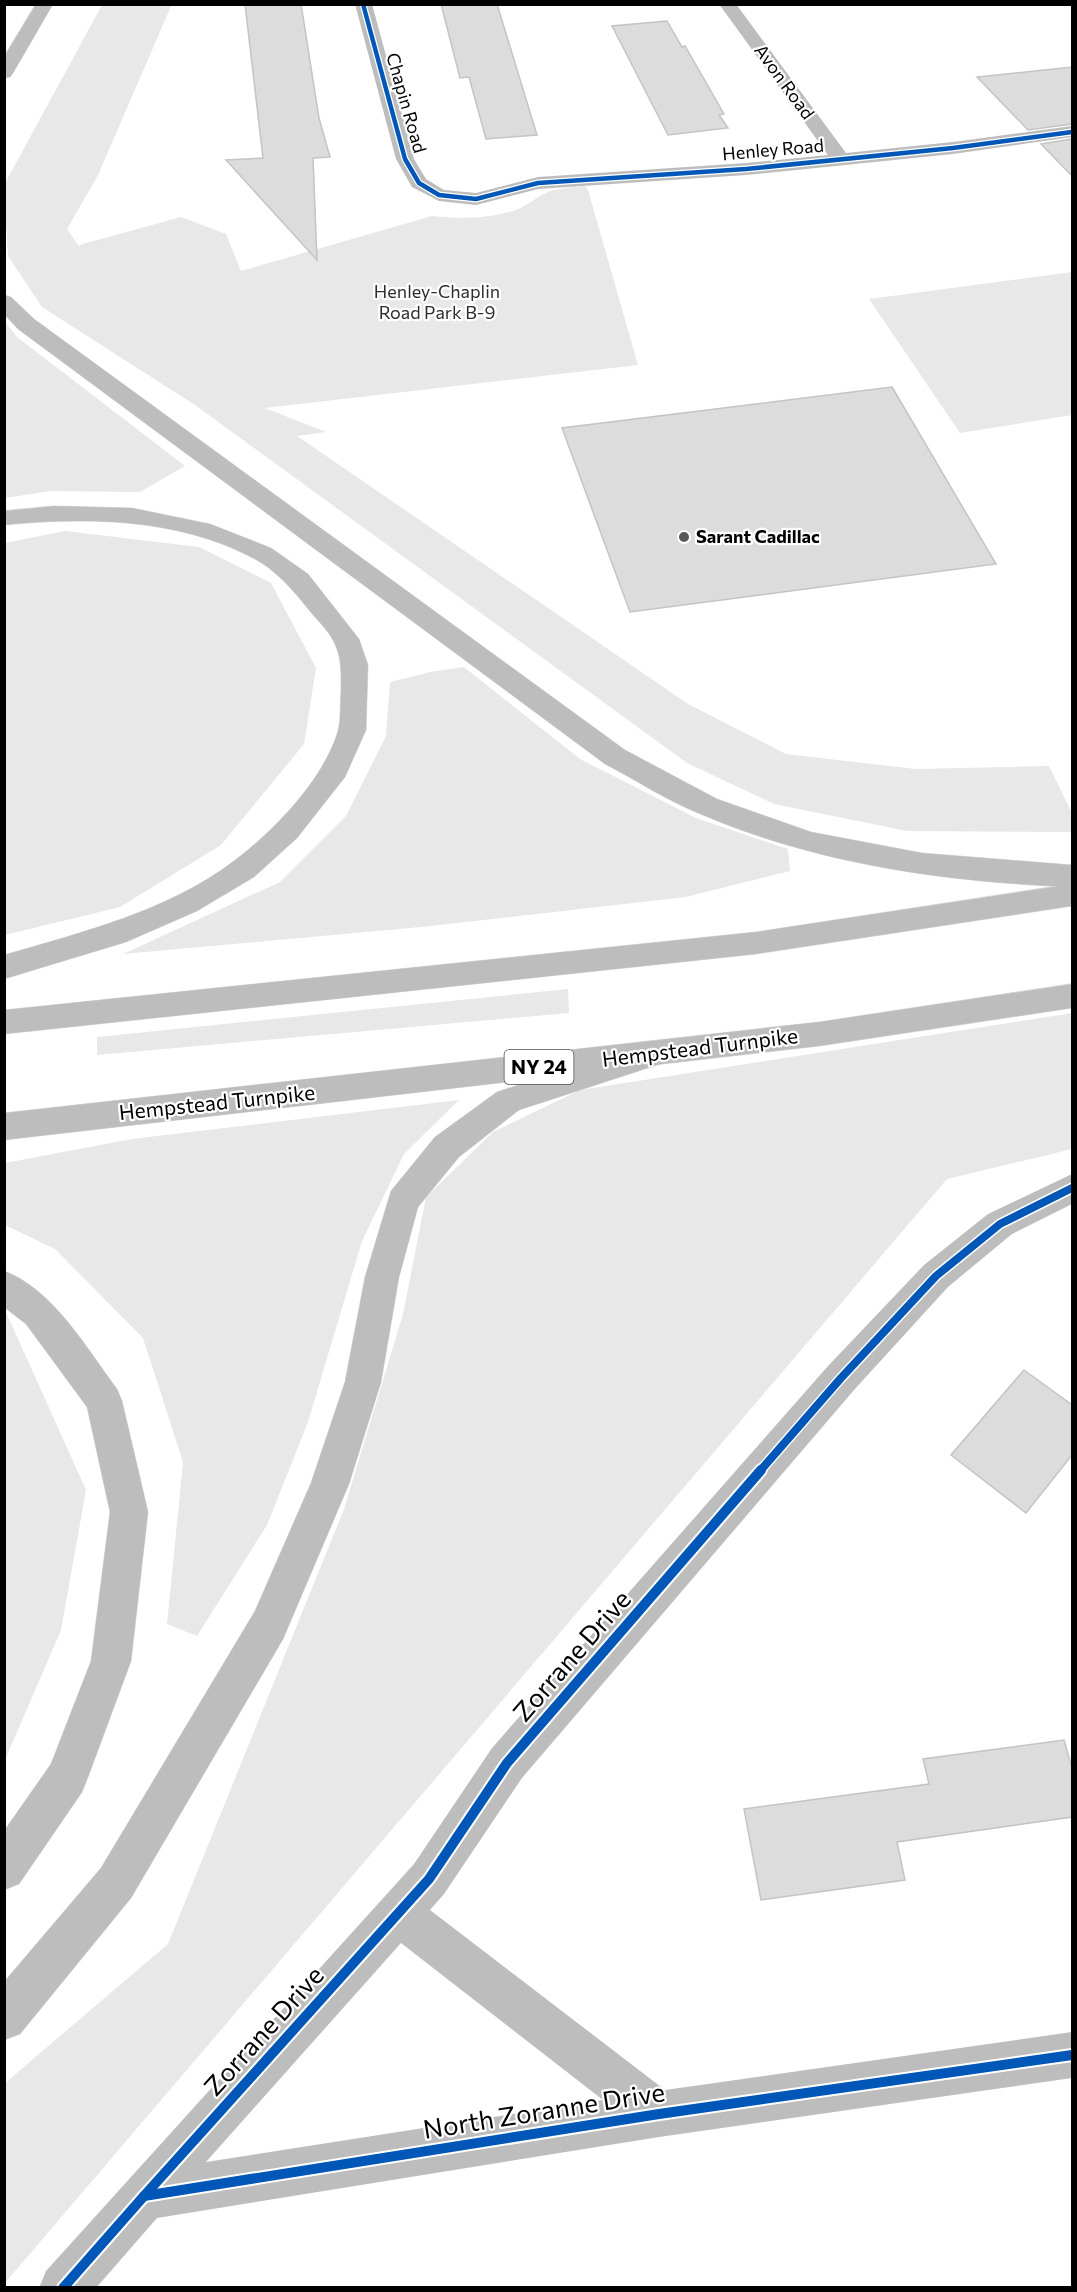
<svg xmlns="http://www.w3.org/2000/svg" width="1077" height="2292" viewBox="0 0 1077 2292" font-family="Commissioner,sans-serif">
<rect width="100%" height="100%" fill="#fff"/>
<g fill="#e8e8e8">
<path d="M172 4 98 175 67 229 80 248 79 245 181 217 226 234 241 271 432 216C460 219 489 219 516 210 526 206 534 199 544 194 557 187 571 188 585 186L588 190 638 365 265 408 326 432 297 436 688 704 786 754 916 769 1049 766 1072 813V832L907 831 774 804 687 763 195 405 42 307 8 256 4 185 102 5Z"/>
<path d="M1072 272V415L960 433 869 299Z"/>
<path d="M5 322 17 337 185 466 140 492 51 491 5 498Z"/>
<path d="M65 531 199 547 271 583 316 668 304 744 221 845 120 907 5 935V543Z"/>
<path d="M464 667 580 759 696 818 788 849 790 871 686 897 421 927 123 954 280 882 346 816 386 736 390 682 430 672Z"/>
<path d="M568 989 569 1013 97 1055V1037Z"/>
<path d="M1072 1013V1149L947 1179 5 2283V2083L168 1944 344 1509 403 1314 426 1197 493 1132 580 1090Z"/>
<path d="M459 1100 404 1154 362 1241 308 1422 267 1525 197 1636 167 1624 183 1462 143 1338 55 1249 5 1225V1163L132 1139Z"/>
<path d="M5 1310 86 1490 61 1630 5 1760Z"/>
</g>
<g fill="#dcdcdc" stroke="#c4c4c4" stroke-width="1.5">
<path d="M245 4H301L319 118 330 157 313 158 317 260 226 160 263 158Z"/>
<path d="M441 4H497L537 135 486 139 469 77 460 78Z"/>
<path d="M667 21 682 47 685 46 724 114 719 115 728 128 668 135 612 26Z"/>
<path d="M1072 67V124L1028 130 977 77Z"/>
<path d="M1072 139V176L1041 144Z"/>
<path d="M892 387 996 564 630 612 562 428Z"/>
<path d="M1024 1370 1072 1405V1455L1026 1513 951 1455Z"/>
<path d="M1064 1740 1072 1768V1817L897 1842 905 1880 761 1900 744 1809 929 1784 923 1759Z"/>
</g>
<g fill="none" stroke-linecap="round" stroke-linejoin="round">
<g stroke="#dbdbdb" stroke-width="1">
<g id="major">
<path d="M1072 884V906L756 954 4 1034V1010L756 932Z"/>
<path d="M1072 984V1008L819 1046 4 1140V1113L819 1022Z"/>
</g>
</g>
<g stroke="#dbdbdb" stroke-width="1">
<g id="highway">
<path d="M36 4H53L13 73 10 77 4 78V57Z"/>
<path d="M4 295 11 297 34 319 625 750 717 799 811 832 922 853 1072 865V887C945 882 816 864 698 813 666 800 636 780 605 764L18 329 4 314Z"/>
<path d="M54 506 132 508 210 524 271 548 308 574 359 639 368 665 366 730 345 777 297 838 254 877 197 911 126 942 4 979V955C83 932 168 911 234 861 274 831 324 779 338 731 341 719 340 703 341 691 341 673 342 658 334 642 329 631 317 620 309 610 293 590 276 570 253 558 177 518 88 517 4 525V511Z"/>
<path d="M649 1042 660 1046 665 1055 660 1064 519 1110 459 1157 418 1207 399 1277 381 1382 349 1484 283 1639 131 1898 20 2034 4 2040V1982L101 1868 255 1611 311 1483 345 1382 365 1277 391 1191 435 1137 497 1092Z"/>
<path d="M4 1271C53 1289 87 1349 117 1389L122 1401 148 1512 131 1661 88 1777 82 1792 19 1884 4 1890V1831L51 1764 91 1661 110 1512 87 1407 26 1324 4 1307Z"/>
</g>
</g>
<g fill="#bdbdbd" fill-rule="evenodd">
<path d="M355 4H372L414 159 426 179 444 190 476 193 538 177 746 163 828 155 719 4H736L846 153 953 142 1072 126V137L953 154 746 175 538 189 476 205 439 201 412 187 396 159Z"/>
<path d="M1072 1174V1204L1012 1234 948 1287 854 1390 522 1778 444 1894 430 1910 665 2090 1072 2032V2078L659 2137 157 2218 96 2288H39L46 2271 414 1864 492 1748 828 1366 924 1265 988 1214ZM401 1943 603 2100 206 2162Z"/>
</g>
<use href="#major" fill="#bdbdbd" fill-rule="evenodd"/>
<use href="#highway" fill="#bdbdbd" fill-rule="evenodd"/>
<g stroke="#fff" stroke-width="7">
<path id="cycleway-far2" d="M363 4 405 159 419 183 439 195 476 199 538 183 746 169 953 148 1072 132"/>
</g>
<g stroke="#fff" stroke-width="11">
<path id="cycleway-far1" d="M760 1471 841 1378 936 1276 1000 1224 1072 1188"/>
</g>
<g stroke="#fff" stroke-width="14">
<g id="cycleway">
<path d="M144 2196 429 1879 507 1763 761 1470"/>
<path d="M63 2288 144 2196 659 2114 1072 2055"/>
</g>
</g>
<use href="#cycleway-far2" stroke="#0057b8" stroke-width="4.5"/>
<use href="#cycleway-far1" stroke="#0057b8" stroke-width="8"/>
<use href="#cycleway" stroke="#0057b8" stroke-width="10"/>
</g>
<circle fill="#595959" stroke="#fff" stroke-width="2" cx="684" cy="537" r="6"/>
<g text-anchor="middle" stroke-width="4.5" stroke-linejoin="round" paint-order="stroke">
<g font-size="18" fill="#000" stroke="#fff">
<text transform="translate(784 82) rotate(54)" y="6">Avon Road</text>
<text transform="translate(406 103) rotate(74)" y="6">Chapin Road</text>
<text transform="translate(773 150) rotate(-5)" y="6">Henley Road</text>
</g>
<g font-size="18" fill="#2d2d2d" stroke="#fff">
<text x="437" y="298">Henley-Chaplin<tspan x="437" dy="21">Road Park B-9</tspan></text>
</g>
<g font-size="18" font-weight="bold" fill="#000" stroke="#fff" text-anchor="start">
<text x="696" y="543">Sarant Cadillac</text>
</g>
<rect fill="#fff" stroke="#4c4c4c" stroke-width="1.5" x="504.5" y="1050" width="69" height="34" rx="4.5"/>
<g font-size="20" font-weight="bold" fill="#000">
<text x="539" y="1074">NY 24</text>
</g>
<g font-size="21" fill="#000" stroke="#fff">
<text transform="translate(700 1048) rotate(-7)" y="7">Hempstead Turnpike</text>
<text transform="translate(217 1103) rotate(-6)" y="7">Hempstead Turnpike</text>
</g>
<g font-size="26" fill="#000" stroke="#fff">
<text transform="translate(572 1656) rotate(-49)" y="9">Zorrane Drive</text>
<text transform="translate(264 2031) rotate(-48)" y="9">Zorrane Drive</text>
<text transform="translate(544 2111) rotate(-9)" y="9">North Zoranne Drive</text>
</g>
</g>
<rect width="1077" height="2292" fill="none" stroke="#000000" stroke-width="12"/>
</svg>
